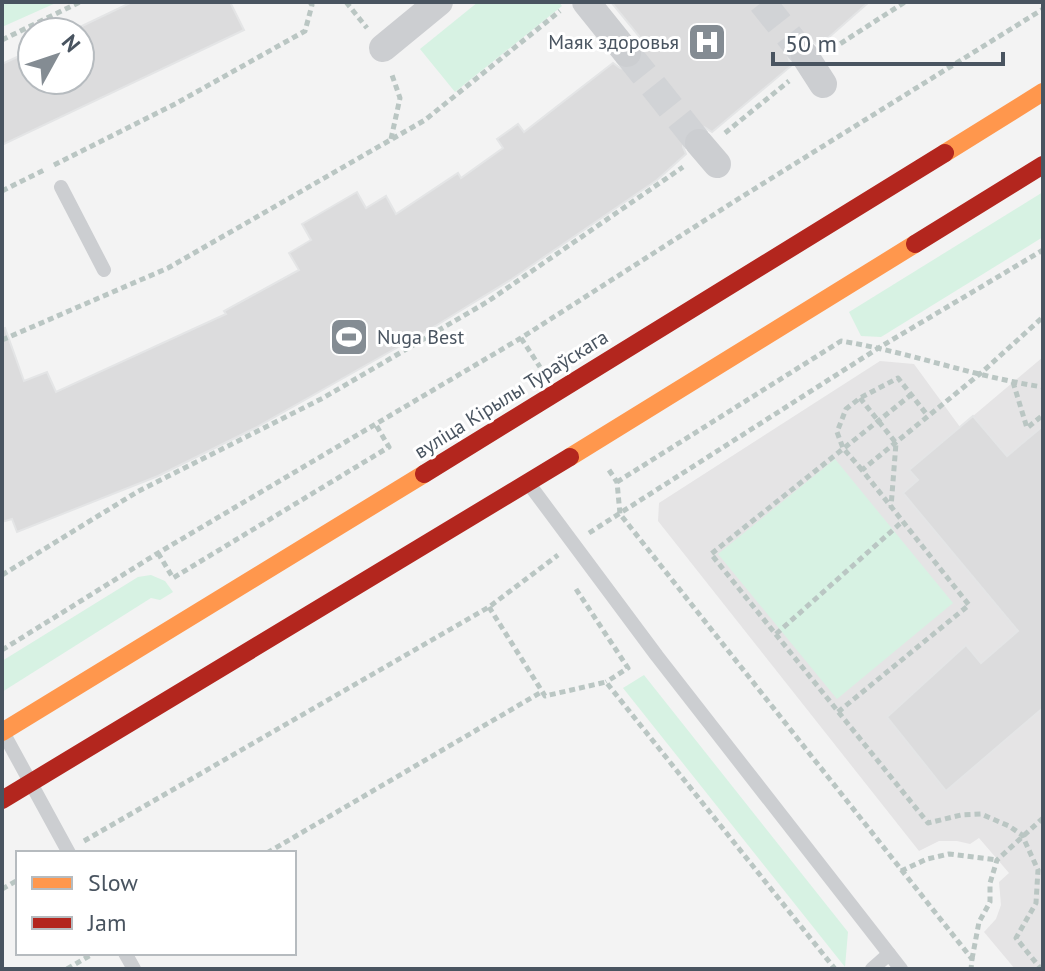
<svg xmlns="http://www.w3.org/2000/svg" width="1045" height="971" viewBox="0 0 1045 971" font-family="'PT Sans',sans-serif">
<rect width="100%" height="100%" fill="#f3f3f3"/>
<path fill="#e5e4e5" d="M1043 357V969H1015L984 932 996 919 1001 905 999 882 1009 873 979 838 970 844 957 841H939L919 851 658 521 659 503 880 361 914 364 960 427Z"/>
<g fill="#d7f2e3">
<path d="M2 2H58L2 27Z"/>
<path d="M478 2H559L562 6 455 92 420 49Z"/>
<path d="M1043 192V237L881 337 861 336 849 312Z"/>
<path d="M835 459 953 603 837 699 718 554Z"/>
<path d="M151 575 165 581 173 592 160 600 151 598 2 692V661L138 577Z"/>
<path d="M644 675 848 932 845 967 623 688Z"/>
</g>
<g fill="#dcdcdd" stroke="#e4e5e6" stroke-width="2">
<path d="M132 2H230L244 30 2 145V64L32 50V80H80V27Z"/>
<path d="M611 2H869L819 46 812 41 805 39 795 42 790 49 788 56 791 66 712 132 704 127 697 126 689 130 683 138V147L686 154 657 180 512 279 437 325 255 428 158 476 17 532 12 519 2 522V329L5 328 24 381 47 372 56 392 226 314 224 311 299 270 289 253 311 240 302 224 357 192 366 208 386 196 396 214 458 173 461 178 503 148 497 139 518 124 524 132 613 63 620 68 629 70 638 66 643 58 644 50 640 42 643 41Z"/>
<path d="M973 416 1007 456 1043 426V708L946 791 887 717 966 645 981 663 1018 631 903 493 918 480 909 470Z"/>
</g>
<g fill="none" stroke-linecap="round" stroke-linejoin="round">
<g stroke="#d1d3d6" stroke-width="28" stroke-dasharray="28 14" stroke-linecap="butt">
<path d="M762 2 805 56"/>
<path d="M627 53 699 143"/>
</g>
<g stroke="#bac6c3" stroke-width="5" stroke-dasharray="6 4" stroke-linecap="butt">
<path d="M346 2 367 28"/>
<path d="M2 40 80 2"/>
<path d="M832 49 905 2"/>
<path d="M725 133 789 81"/>
<path d="M391 139 400 98 392 75"/>
<path d="M54 165 175 104 305 31 312 5 310 2"/>
<path d="M2 191 46 169"/>
<path d="M521 338 540 367"/>
<path d="M2 340 168 268 425 120 560 11"/>
<path d="M1013 382 1027 428 1043 415"/>
<path d="M912 394 711 554 928 823 961 815 981 814 1009 826 1022 835 1038 870 1036 903 1016 938 1041 969"/>
<path d="M860 398 896 443 891 507"/>
<path d="M609 470 617 482 620 514 972 959 971 969"/>
<path d="M862 470 843 448 837 432 846 409 860 398 898 378 928 416"/>
<path d="M617 482 841 341C909 352 975 377 1043 387"/>
<path d="M589 533 880 347 1043 250"/>
<path d="M158 553 173 578 389 447 376 425"/>
<path d="M2 575 137 492 323 398 487 302 683 167"/>
<path d="M576 589 628 668 606 682"/>
<path d="M489 607 545 696 606 682 835 969"/>
<path d="M776 634 903 521"/>
<path d="M2 650 158 553 521 338 735 201 1043 9"/>
<path d="M838 712 969 605 862 470 981 373 1043 317"/>
<path d="M84 841 489 607 558 555"/>
<path d="M267 853 543 691"/>
<path d="M901 871 927 859 949 854 997 860"/>
<path d="M2 889 18 880"/>
<path d="M972 959 979 922 990 902V883L997 860 1043 818"/>
<path d="M67 969 94 953"/>
</g>
<g stroke="#ccced1" stroke-width="14">
<path d="M61 187 104 270"/>
<path d="M529 484 657 656 901 969"/>
<path d="M4 734 69 853"/>
<path d="M125 953 134 969"/>
<path d="M872 969 889 954"/>
</g>
<g stroke="#ccced1" stroke-width="28">
<path d="M586 2 627 53"/>
<path d="M383 48 439 2"/>
<path d="M805 56 823 84"/>
<path d="M699 143 717 164"/>
</g>
<g stroke="#ff974d" stroke-width="18">
<path d="M945 153 1043 92"/>
<path d="M570 457 915 244"/>
<path d="M2 732 424 474"/>
</g>
<g stroke="#b3261e" stroke-width="18">
<path d="M915 244 1043 165"/>
<path d="M424 474 945 153"/>
<path d="M2 800 570 457"/>
</g>
</g>
<defs>
<g id="hospital-square" transform="scale(2)"><rect x="-9" y="-9" width="18" height="18" rx="4" fill="#848c93" stroke="#fff"/><path d="M-5-5h3v3.5h4V-5h3V5h-3V1.5h-4V5h-3Z" fill="#fff"/></g>
<g id="stadium-square" transform="scale(2)"><rect x="-9" y="-9" width="18" height="18" rx="4" fill="#848c93" stroke="#fff"/><path d="M0-5a6.5 5 0 1 0 0 10a6.5 5 0 1 0 0-10ZM-3.5-1.8h7v3.6h-7Z" fill="#fff"/></g>
</defs>
<g fill-rule="evenodd">
<use href="#hospital-square" x="707" y="42"/>
<use href="#stadium-square" x="349" y="337"/>
</g>
<g text-anchor="middle" stroke-width="6" stroke-linejoin="round" paint-order="stroke">
<g font-size="20" fill="#495460" stroke="#fff" text-anchor="end">
<text x="679" y="49">Маяк здоровья</text>
<text x="377" y="344" text-anchor="start">Nuga Best</text>
</g>
<g font-size="20" fill="#495460" stroke="#fff">
<text transform="translate(511 394) rotate(-32)" y="7">вуліца Кірылы Тураўскага</text>
</g>
</g>
<rect width="1045" height="971" fill="none" stroke="#495460" stroke-width="8"/>
<rect x="16" y="851" width="280" height="104" fill="#ffffff" stroke="#b6bbbf" stroke-width="2"/>
<rect x="32" y="877" width="40" height="12" fill="#ff974d" stroke="#b6bbbf" stroke-width="2"/>
<text x="88" y="891" font-size="24" fill="#495460">Slow</text>
<rect x="32" y="917" width="40" height="12" fill="#b3261e" stroke="#b6bbbf" stroke-width="2"/>
<text x="88" y="931" font-size="24" fill="#495460">Jam</text>
<g transform="translate(56 56) rotate(50)"><circle r="38" fill="#ffffff" stroke="#b6bbbf" stroke-width="2"/>
<path d="M0-6L14 30L0 20L-14 30Z" fill="#848c93"/>
<text y="-12" font-size="22" font-weight="bold" text-anchor="middle" fill="#495460">N</text>
</g>
<path d="M773 52v12h230v-12" fill="none" stroke="#495460" stroke-width="4"/>
<text x="785" y="52" font-size="24" fill="#495460" stroke="#ffffff" stroke-width="6" paint-order="stroke">50 m</text>
</svg>
